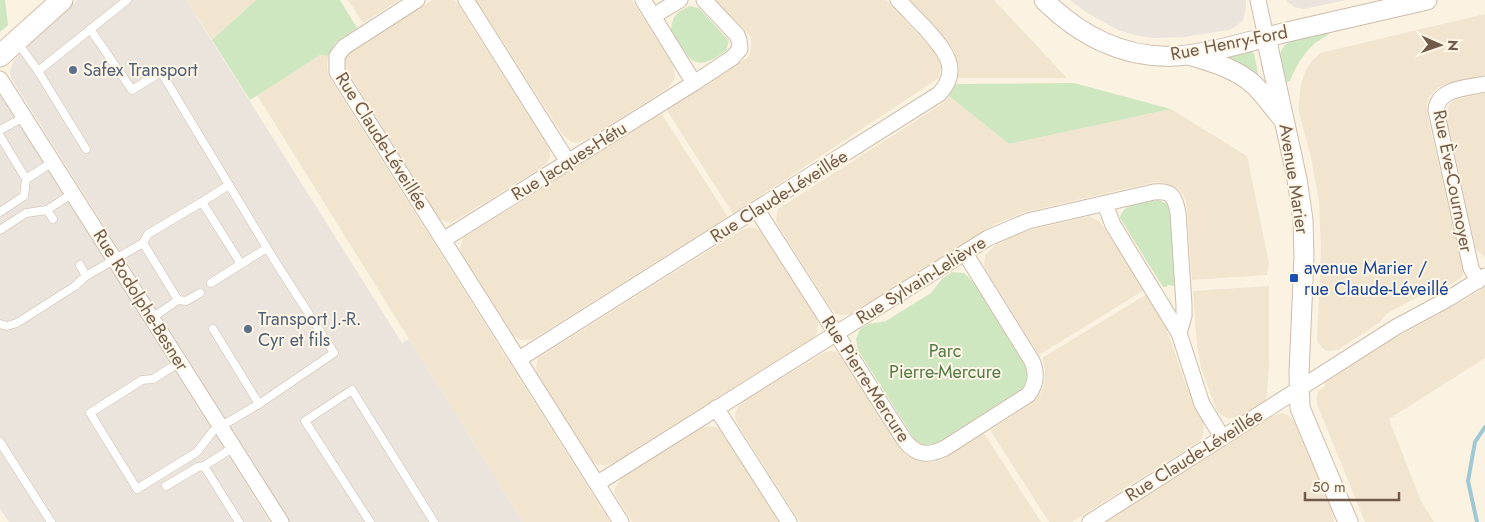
<svg xmlns="http://www.w3.org/2000/svg" width="1485" height="522" viewBox="0 0 1485 522" font-family="Jost,sans-serif">
<rect width="100%" height="100%" fill="#fbf2e2"/>
<g fill="#f2e5d0">
<path d="M186 0H256L212 40Z"/>
<path d="M348 0H399L363 23Z"/>
<path d="M432 0H454L457 3 548 146 550 153V158L546 164 538 170 451 223 441 220 436 216 346 69 345 64V58L354 49Z"/>
<path d="M476 0H632L673 65 675 78 668 88 591 137 577 143 571 142 562 134Z"/>
<path d="M715 0H886L935 52 939 59 941 66 939 78 733 214 666 109 741 62 749 56 751 50V37Z"/>
<path d="M909 0H994L1067 78H958L959 66 953 48Z"/>
<path d="M1485 14V75L1438 87 1429 97 1427 105V113L1463 268V275L1460 279 1430 295 1419 296 1386 314 1380 322 1338 350 1326 351 1321 346 1317 340 1321 250 1319 202 1311 158 1298 109 1301 84 1305 72 1312 61 1320 53Z"/>
<path d="M320 55 328 56 327 66 328 74 333 83 610 522H523L257 95Z"/>
<path d="M1485 93V257L1476 250 1446 118V111L1449 105 1456 99Z"/>
<path d="M949 96 1009 144 1171 109 1247 156 1269 263 1267 275 1192 280 1186 200 1182 193 1177 188 1162 183 1155 182 1025 212 1008 219 995 224 853 314 842 315 836 314 832 310 777 224 776 219 778 209 942 104Z"/>
<path d="M661 113 728 217 533 339 521 340 517 338 513 335 462 255 460 249 463 238Z"/>
<path d="M1089 216 1099 221 1103 226 1144 290 1039 355 986 270 984 266 985 255 997 243 1022 232Z"/>
<path d="M750 227 755 228 761 232 817 318 818 326 816 335 813 338 622 458 608 465H598L593 462 537 374 536 367 538 358 740 231Z"/>
<path d="M1269 286V364L1266 403 1239 416 1234 418H1228L1221 415 1217 411 1201 368 1197 345 1193 291Z"/>
<path d="M1485 287V358L1389 419 1421 501 1434 522H1365L1317 404 1316 399 1319 390 1325 386 1324 382 1389 341 1461 302Z"/>
<path d="M1147 294 1165 325 1187 388 1204 422 1203 435 1200 441 1072 522H1049L990 430 1031 404 1038 397 1043 389 1045 380V370L1042 358Z"/>
<path d="M831 351 837 352 850 368 900 448 907 456 918 461 929 462 939 461 984 433 1041 522H800L738 425 735 418V413L738 407 744 401 825 352Z"/>
<path d="M1282 413 1288 415 1295 422 1332 510 1334 522H1105L1267 418Z"/>
<path d="M708 426 715 427 720 430 779 522H632L615 494V488L618 483 622 478 701 428Z"/>
</g>
<g fill="#eae4dd">
<path d="M77 0H186L402 343 409 339 523 522H290L11 78 10 71 14 60Z"/>
<path d="M1070 0H1246V7L1243 20 1235 27 1229 30 1183 37 1154 38 1139 36 1118 30 1086 12Z"/>
<path d="M1286 0H1346L1304 9 1294 7Z"/>
<path d="M0 95 3 99 270 522H9L0 509Z"/>
</g>
<g fill="#cee7c1">
<path d="M0 0H5L8 25 0 32Z"/>
<path d="M256 0H340L357 28 336 42 328 56 320 55 250 100 212 40Z"/>
<path d="M690 6 699 8 729 41 726 51C692 75 690 59 671 30 672 16 677 11 690 6Z"/>
<path d="M1331 31C1328 36 1321 39 1315 43 1303 54 1296 66 1290 81L1286 82 1283 80C1280 64 1275 51 1290 41Z"/>
<path d="M1249 50 1254 53 1258 74 1256 78 1223 55Z"/>
<path d="M1074 83 1171 109 1009 144 949 96 956 84Z"/>
<path d="M1158 200 1166 203 1170 210 1175 286 1167 285V287H1163L1120 218C1123 202 1145 203 1158 200Z"/>
<path d="M952 272 964 273 974 283 1026 367 1028 377 1023 388 937 443 925 445 915 440 858 350 856 339 860 329 868 324 886 321 931 293 942 279Z"/>
</g>
<g fill="none" stroke-linecap="round" stroke-linejoin="round">
<path stroke="#9ec9d4" stroke-width="4" d="M1477 522 1468 481 1475 442 1485 427"/>
<g stroke="#cdbdac" stroke-width="9">
<g id="service">
<path d="M90 29 132 90 161 72 273 258 334 353 259 404"/>
<path d="M18 43 38 71 127 0"/>
<path d="M38 71 86 149"/>
<path d="M0 130 24 117"/>
<path d="M0 136 26 179"/>
<path d="M202 202 229 185"/>
<path d="M0 212 24 196 26 179 53 162"/>
<path d="M53 219 47 210 73 193"/>
<path d="M0 230 26 213 47 210"/>
<path d="M143 243 148 234 202 202 241 264 211 283"/>
<path d="M241 264 267 248"/>
<path d="M80 265 86 276 143 243 178 300 152 318"/>
<path d="M178 300 186 301 200 293"/>
<path d="M0 324 7 326 17 323 75 286 86 276"/>
<path d="M180 362 153 379 142 380 90 413 137 489 197 452 213 431 259 404 213 329"/>
<path d="M0 442 51 522"/>
<path d="M234 447 204 466 239 522"/>
<path d="M166 486 198 467 204 466"/>
<path d="M370 522 305 421 352 390 434 522"/>
</g>
</g>
<g stroke="#cdbdac" stroke-width="17">
<g id="minor">
<path d="M417 0 344 47 337 56V72L621 522"/>
<path d="M466 0 568 162"/>
<path d="M1258 0 1266 37"/>
<path d="M653 16 680 0"/>
<path d="M0 79 281 522"/>
<path d="M694 83 732 58 740 49 739 40 737 35 704 0"/>
<path d="M1105 204 1113 225 1179 333 1202 404 1222 437"/>
<path d="M757 210 905 441C917 456 929 456 945 448L1028 395C1037 384 1037 373 1032 361L965 253"/>
<path d="M443 240 694 83 643 0"/>
<path d="M1478 281 1471 268 1436 110C1438 88 1468 88 1485 84"/>
<path d="M519 359 939 94C963 69 943 48 925 28 916 19 907 9 898 0"/>
<path d="M716 408 789 522"/>
<path d="M598 483 988 238 1028 221 1154 192C1171 190 1175 196 1178 213L1184 305V316L1179 333"/>
<path d="M1090 522 1396 327 1448 299 1485 276"/>
</g>
</g>
<g stroke="#cdbdac" stroke-width="21">
<g id="tertiary">
<path d="M1044 0C1079 35 1124 59 1176 56 1209 54 1250 41 1283 33 1331 22 1379 11 1427 0"/>
<path d="M1266 37 1297 179 1303 220 1304 257 1299 373 1300 408 1348 522"/>
<path d="M1189 55C1211 62 1235 68 1253 84 1264 94 1273 108 1283 119"/>
</g>
</g>
<g stroke="#d0bda9" stroke-width="23">
<path id="secondary" d="M0 56 62 0"/>
</g>
<use href="#service" stroke="#fff" stroke-width="8"/>
<use href="#minor" stroke="#fff" stroke-width="15"/>
<use href="#tertiary" stroke="#fff" stroke-width="19"/>
<use href="#secondary" stroke="#fff" stroke-width="21"/>
</g>
<g fill="#5c6f8a" stroke="#fef6e7" stroke-width="2">
<circle cx="73" cy="70" r="5"/>
<circle cx="248" cy="329" r="5"/>
</g>
<rect fill="#1a4fb4" stroke="#fef6e7" stroke-width="2" x="1289" y="273" width="10" height="10" rx="2.5"/>
<g text-anchor="middle" stroke-width="4" stroke-linejoin="round" paint-order="stroke">
<g font-size="18" fill="#715a4a" stroke="#fef6e7">
<text transform="translate(1229 43) rotate(-11)" y="6">Rue Henry-Ford</text>
<text transform="translate(382 141) rotate(58)" y="6">Rue Claude-Léveillée</text>
<text transform="translate(569 161) rotate(-32)" y="6">Rue Jacques-Hétu</text>
<text transform="translate(1294 179) rotate(81)" y="6">Avenue Marier</text>
<text transform="translate(1453 181) rotate(79)" y="6">Rue Ève-Cournoyer</text>
<text transform="translate(779 196) rotate(-32)" y="6">Rue Claude-Léveillée</text>
<text transform="translate(921 280) rotate(-32)" y="6">Rue Sylvain-Lelièvre</text>
<text transform="translate(141 300) rotate(58)" y="6">Rue Rodolphe-Besner</text>
<text transform="translate(866 379) rotate(57)" y="6">Rue Pierre-Mercure</text>
<text transform="translate(1194 455) rotate(-32)" y="6">Rue Claude-Léveillée</text>
</g>
<g font-size="18" fill="#4e5e75" stroke="#fef6e7" text-anchor="start">
<text x="83" y="76">Safex Transport</text>
<text x="258" y="325">Transport J.-R.<tspan x="258" dy="21">Cyr et fils</tspan></text>
</g>
<g font-size="18" fill="#164399" stroke="#fef6e7" text-anchor="start">
<text x="1304" y="274">avenue Marier /<tspan x="1304" dy="21">rue Claude-Léveillé</tspan></text>
</g>
<g font-size="18" fill="#537b45" stroke="#fef6e7">
<text x="945" y="357">Parc<tspan x="945" dy="21">Pierre-Mercure</tspan></text>
</g>
</g>
<g transform="translate(1440 45) rotate(92)" stroke="#fef6e7" stroke-width="4" paint-order="stroke">
<path d="M0-4L9 19L0 12L-9 19Z" fill="#715a4a"/>
<text y="-8" font-size="14" font-weight="bold" text-anchor="middle" fill="#715a4a">N</text>
</g>
<path d="M1305 492v8h94v-8" fill="none" stroke="#715a4a" stroke-width="2.5"/>
<text x="1312" y="492" font-size="15" fill="#715a4a" stroke="#fef6e7" stroke-width="4" paint-order="stroke">50 m</text>
</svg>
